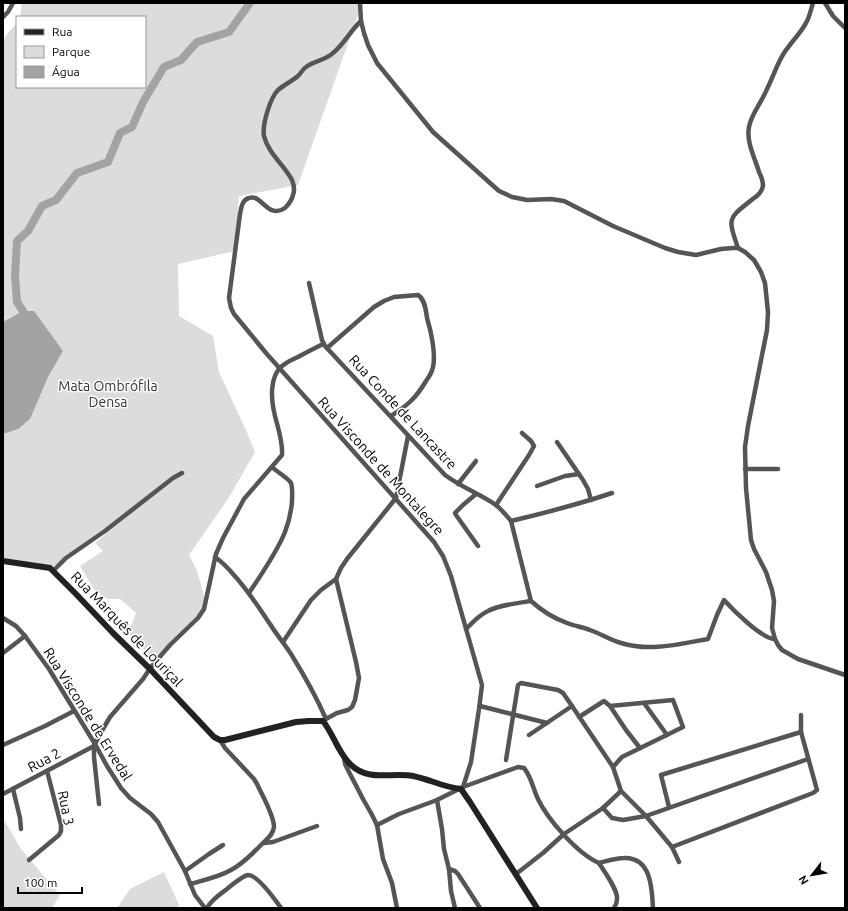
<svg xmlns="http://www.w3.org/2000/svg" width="848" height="911" viewBox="0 0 848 911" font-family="Ubuntu,sans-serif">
<rect width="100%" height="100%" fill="#fff"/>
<g fill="#dcdcdc">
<path d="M22 3H361L359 12 298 185 239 196 235 251 178 264 179 316 213 336 219 372 245 428 255 452 228 499 189 555 197 571 205 599 203 610 155 661 128 633 136 613 120 599H107L94 589 80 566 103 551 95 543 171 480 50 569 3 558V39L17 23V87H145V17H20Z"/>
<path d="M3 818 21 849 60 895 52 908H3Z"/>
<path d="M164 872 179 905 178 908H117L130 889Z"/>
</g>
<path fill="#a3a3a3" d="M23 311H34L63 351 48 377 30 419 18 429 3 434V322Z"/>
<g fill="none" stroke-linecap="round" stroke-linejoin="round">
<path stroke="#a3a3a3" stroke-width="8" d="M23 311 17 302 15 275 17 241 28 231 42 206 56 200 77 173 108 162 120 133 132 127 143 102 164 67 181 60 197 42 229 32 250 3"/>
<g stroke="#555" stroke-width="4.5">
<path d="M360 3 361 21 364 33 368 45 377 63 433 132 499 191 512 197 527 200 551 199 564 201 613 226 665 248 678 252 696 255 721 249 733 248H738L745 252 754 260 761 272 765 283 768 312 767 330 748 426 745 447 746 488 751 540 754 549 766 572 772 590 774 601 772 628 775 639 778 645 782 650 798 659 845 675"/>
<path d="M825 3 833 16 845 28"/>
<path d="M3 17 8 12 13 3"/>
<path d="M361 21C351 30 344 44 333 53 326 60 314 61 306 67 303 69 301 73 298 76 292 81 284 85 278 90 270 98 262 125 264 136 268 153 284 165 292 180 294 185 295 190 293 195 292 200 289 204 285 208 268 220 261 193 249 198 242 200 241 208 240 214L229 298 231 308 234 314 266 353 434 542 443 556 451 576 482 685 479 709 471 762 463 787"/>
<path d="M738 248C727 216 728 219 754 198 758 196 762 191 763 186 763 182 761 176 759 172 755 158 746 142 749 127 751 114 762 102 767 89 773 77 777 64 784 53 791 42 802 32 807 21 810 15 811 9 813 3"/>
<path d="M309 283 322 340 325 346 445 475C461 487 480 494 496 505 502 510 506 515 511 521L531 601"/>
<path d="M327 348 374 307 384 301 394 297 418 295C425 299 426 311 427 318 431 331 436 354 433 367 432 372 429 377 426 381 416 398 408 405 391 416"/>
<path d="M557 442 583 480 588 489 591 500"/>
<path d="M745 469H778"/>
<path d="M458 484 476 461"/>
<path d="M537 486 565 476 579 474"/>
<path d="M476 494 463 505 455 513 456 515 478 546"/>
<path d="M496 505 529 455 534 446 531 441 522 433"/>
<path d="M511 521C545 513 579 504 612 493"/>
<path d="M215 557C222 562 228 568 233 574 247 589 258 606 270 624 276 634 284 643 291 654 304 675 316 696 326 719"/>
<path d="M53 571 66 558 105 531 173 478 182 473"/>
<path d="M249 593C261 575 277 552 285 532 289 522 291 512 292 502 292 496 293 489 291 483 288 478 277 472 272 467"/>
<path d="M3 618 16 626 25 636 49 669 95 744 107 766 121 788 130 798 151 814 158 822 185 871 195 895 205 908"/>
<path d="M466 629C473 622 479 615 488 611 499 605 518 603 531 601 542 611 553 618 567 623 574 626 583 627 590 630 601 634 610 640 621 643 650 652 679 644 708 639L717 615 724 600C733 610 762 639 775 639"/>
<path d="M283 642 311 600 321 590 336 579 341 568 347 559 396 498 408 436"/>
<path d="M3 653 25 636"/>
<path d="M644 703 667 735"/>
<path d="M480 706 547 723"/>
<path d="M572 706 613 767 622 757 683 727 673 700 610 706 604 701 579 717"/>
<path d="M610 706 626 730 640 748"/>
<path d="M324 720 337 713 348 710 352 707 355 700 359 678 356 662 336 579"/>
<path d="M3 745 45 726 74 711"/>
<path d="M344 757 345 764 349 772 363 799 371 813 377 825 383 859 392 883 397 908"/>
<path d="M506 760 518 685 521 683 558 690 563 693 572 706 529 735"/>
<path d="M613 767 621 791 646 816 672 847"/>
<path d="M13 789 20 818 21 829"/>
<path d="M3 794 94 746"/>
<path d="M437 800 442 829 444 849 449 869 451 891 455 908"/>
<path d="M99 804 94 757V746L100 734 110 717 143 679 151 667 170 645 198 618 204 609 216 554 223 538 244 499 282 455C283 442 278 428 275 416 271 400 269 377 282 366 287 362 293 359 298 357 307 352 315 348 323 344"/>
<path d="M669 807 661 775 801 732"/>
<path d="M603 808 612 818 623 820 646 816 808 759"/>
<path d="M377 825 399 814 437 800 463 787 518 767 524 768C532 778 533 789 538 799 548 820 578 854 599 863"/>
<path d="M264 843 273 842 317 826"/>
<path d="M29 860 59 835 61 831V825L47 771"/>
<path d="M679 862 672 847 813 793 817 790 801 732V715"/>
<path d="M599 863C607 861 616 858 624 858 651 857 652 888 653 908"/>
<path d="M599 863C604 871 618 890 617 899 617 902 616 905 614 908"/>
<path d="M449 869 455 871 458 874 480 908"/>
<path d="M185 871 209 854 223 845"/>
<path d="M516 874 543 853 564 834 603 808 621 791"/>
<path d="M190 884C204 880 219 877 231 870 243 864 252 854 262 844 267 839 273 835 274 827 274 815 262 795 257 784L254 779 225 748 220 740"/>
<path d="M207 908C211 900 220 894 227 889 232 885 242 876 248 875 258 875 276 901 281 908"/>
</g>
<path stroke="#222" stroke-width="6" d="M3 561 50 568 76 594 113 633 150 669 214 737 220 740H225L296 722 309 721H323C334 735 338 753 351 765 369 782 392 772 413 776 423 778 433 782 443 785 449 787 455 788 461 789L470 802 537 908"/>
</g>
<g text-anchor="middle" stroke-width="3" stroke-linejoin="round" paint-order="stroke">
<g font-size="14" fill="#333" stroke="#fff">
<text x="108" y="391">Mata Ombrófila<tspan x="108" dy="16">Densa</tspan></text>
</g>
<g font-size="14" fill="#000" stroke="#fff">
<text transform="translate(403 412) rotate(47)" y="5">Rua Conde de Lancastre</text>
<text transform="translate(381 466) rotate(48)" y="5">Rua Visconde de Montalegre</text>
<text transform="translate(127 629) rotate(46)" y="5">Rua Marquês de Louriçal</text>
<text transform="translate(88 714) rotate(58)" y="5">Rua Visconde de Ervedal</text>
<text transform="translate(44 760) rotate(-28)" y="5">Rua 2</text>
<text transform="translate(66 808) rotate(79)" y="5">Rua 3</text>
</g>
</g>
<rect width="848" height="911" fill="none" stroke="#000000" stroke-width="8"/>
<rect x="16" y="16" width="130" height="72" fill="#ffffff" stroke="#999999"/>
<rect x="24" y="29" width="20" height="6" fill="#222222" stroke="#999999"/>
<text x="52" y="36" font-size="12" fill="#000000">Rua</text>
<rect x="24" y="46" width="20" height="12" fill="#dcdcdc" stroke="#999999"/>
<text x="52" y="56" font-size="12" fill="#000000">Parque</text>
<rect x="24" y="66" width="20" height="12" fill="#a3a3a3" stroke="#999999"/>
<text x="52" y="76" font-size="12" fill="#000000">Água</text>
<g transform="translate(812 875) rotate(239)" stroke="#ffffff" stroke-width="3" paint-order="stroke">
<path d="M0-3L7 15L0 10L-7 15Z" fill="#000000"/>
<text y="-6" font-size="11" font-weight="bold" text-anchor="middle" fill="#000000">N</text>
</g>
<path d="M18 887v6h64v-6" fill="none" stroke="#000000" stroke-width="2"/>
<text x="24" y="887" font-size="12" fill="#000000" stroke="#ffffff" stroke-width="3" paint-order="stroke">100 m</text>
</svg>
